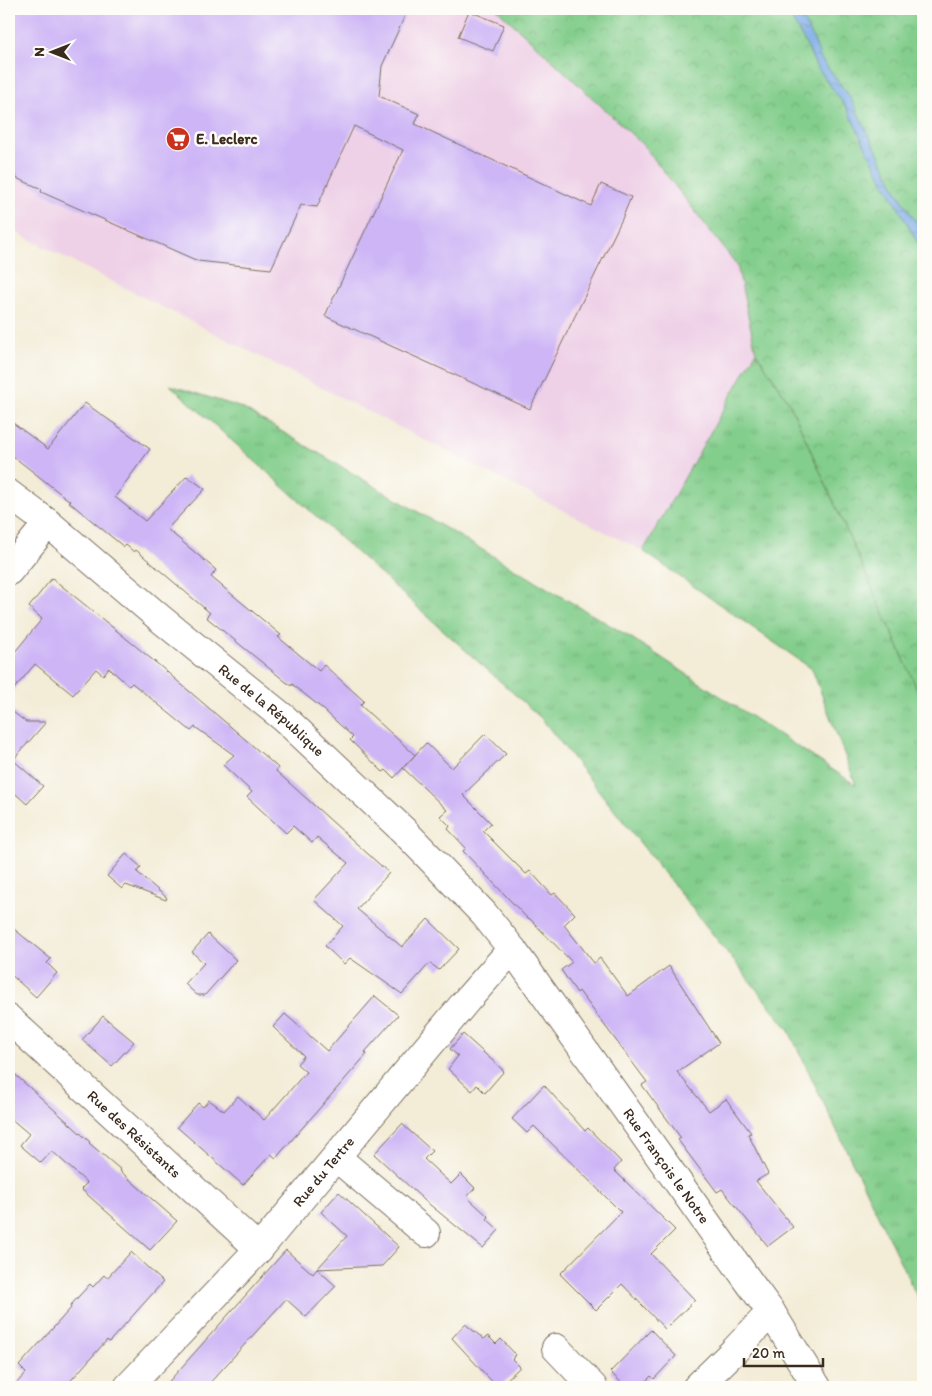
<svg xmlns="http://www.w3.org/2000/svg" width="932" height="1396" viewBox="0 0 932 1396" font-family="Itim,sans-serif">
<defs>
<pattern id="grass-tufts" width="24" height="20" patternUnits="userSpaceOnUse" patternTransform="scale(1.25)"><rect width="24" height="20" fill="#83ce8c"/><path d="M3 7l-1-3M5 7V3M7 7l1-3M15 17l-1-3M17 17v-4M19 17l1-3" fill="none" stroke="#72b178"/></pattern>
<pattern id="park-crowns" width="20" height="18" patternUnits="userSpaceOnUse" patternTransform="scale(1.25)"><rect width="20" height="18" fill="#83ce8c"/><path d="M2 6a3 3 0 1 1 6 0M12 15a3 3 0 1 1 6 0" fill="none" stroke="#72b178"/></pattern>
<pattern id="water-ripples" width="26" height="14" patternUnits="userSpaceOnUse" patternTransform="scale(1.25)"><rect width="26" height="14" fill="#7bace6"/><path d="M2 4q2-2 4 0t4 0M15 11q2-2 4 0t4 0" fill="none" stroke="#668cba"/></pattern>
</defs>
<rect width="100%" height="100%" fill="#fdfcf7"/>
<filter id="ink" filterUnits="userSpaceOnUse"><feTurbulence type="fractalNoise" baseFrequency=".02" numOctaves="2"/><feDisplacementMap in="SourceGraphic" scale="10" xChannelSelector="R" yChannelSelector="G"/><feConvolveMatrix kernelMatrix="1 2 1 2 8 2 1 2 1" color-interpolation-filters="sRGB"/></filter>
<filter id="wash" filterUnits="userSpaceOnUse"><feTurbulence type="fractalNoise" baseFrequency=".0096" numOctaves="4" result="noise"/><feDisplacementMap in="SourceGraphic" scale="20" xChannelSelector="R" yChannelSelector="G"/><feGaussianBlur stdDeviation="1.12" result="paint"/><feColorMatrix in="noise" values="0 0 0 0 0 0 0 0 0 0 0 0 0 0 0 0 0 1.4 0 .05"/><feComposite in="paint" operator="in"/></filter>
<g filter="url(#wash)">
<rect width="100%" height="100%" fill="#f3ecd7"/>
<path fill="#eed0e7" d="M9 9H497L643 145 737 265 756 352 643 551 9 229Z"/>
<path fill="url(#grass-tufts)" stroke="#5f7c55" d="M756 352 790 404 923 702V1309L788 1029 541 718 170 385 242 408 630 637 856 785 812 669 643 551Z"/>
<path fill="url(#park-crowns)" stroke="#5f7c55" d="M497 9H923V702L790 404 756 352 737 265 643 145Z"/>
<path fill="url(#water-ripples)" stroke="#5b6b82" d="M786 9H797L813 38 821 59 850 97 897 191 923 234V252L873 162 846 107 816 66 808 48Z"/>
<g id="blocks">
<g fill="#ceb6f6">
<path d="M9 9H408L382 66 379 96 419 114 415 124 591 206 601 184 631 197 622 219 530 409 325 316 403 150 354 126 317 207 301 205 271 269 198 261 41 192 42 189 16 178 9 158Z"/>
<path d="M469 11 504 25 493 51 458 37Z"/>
<path d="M85 403 150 449 115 497 145 521 187 476 205 489 167 529 216 570 211 577 281 635 278 637 319 671 324 665 364 701 360 705 415 755 394 778 386 770 383 772 350 740 353 737 324 710 292 684 291 686 206 617 210 613 136 550 134 552 126 545 124 547 69 502 70 501 9 453V420L48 449Z"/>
<path d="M52 578 160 666 275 765 278 768 276 771 389 873 357 909 402 947 428 919 459 949 439 970 430 963 402 994 350 958 344 964 325 946 343 926 314 900 348 863 317 837 312 843 293 826 286 833 247 797 252 792 223 765 234 755 195 727 191 731 132 683 129 686 109 668 103 675 96 669 73 695 35 664 9 695V659L42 619 29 607Z"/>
<path d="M9 709 26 722H46L13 760 43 786 27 804 9 788Z"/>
<path d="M485 734 506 754 463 795 491 823 483 831 526 874 530 871 552 895 555 893 575 914 564 925 594 963 600 958 628 996 669 966 719 1043 677 1072 709 1111 726 1099 751 1133 748 1134 768 1174 756 1181 793 1227 768 1246 722 1189 717 1192 678 1140 681 1138 642 1085 647 1082 579 991 577 993 561 970 572 962 529 918 528 919 463 851 466 848 448 829 450 826 440 816 447 810 403 768 426 743 452 768Z"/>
<path d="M126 854 141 867 137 872 167 898 166 900 126 885 122 889 107 876Z"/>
<path d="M9 925 51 959 47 963 57 973 36 997 9 973Z"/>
<path d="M208 934 236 960 205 995H197L185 984 204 963 192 952Z"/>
<path d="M375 996 398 1015 365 1052 367 1054 276 1158 271 1154 243 1185 177 1127 198 1103 203 1107 209 1100 224 1111 238 1096 264 1120 306 1072 297 1064 304 1056 273 1027 285 1014 327 1051Z"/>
<path d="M103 1016 134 1042 112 1066 82 1040Z"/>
<path d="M463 1034 504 1071 485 1093 477 1085 472 1091 448 1069 458 1056 450 1049Z"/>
<path d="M9 1069 90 1142 89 1143 121 1170 120 1171 177 1221 150 1250 81 1189 87 1183 52 1151 41 1163 20 1145 29 1134 9 1117Z"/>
<path d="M544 1085 585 1131 588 1128 621 1162 614 1170 675 1230 651 1254 695 1300 665 1329 622 1284 596 1310 560 1274 621 1212 534 1126 527 1133 512 1119Z"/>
<path d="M402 1124 432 1151 424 1159 451 1184 461 1174 475 1188 467 1197 489 1217 487 1219 499 1230 483 1248 424 1200 374 1154Z"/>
<path d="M339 1192 399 1247 382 1266 317 1269 347 1236 321 1212Z"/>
<path d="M286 1250 313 1274 317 1269 336 1286 306 1317 286 1299 206 1387H164Z"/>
<path d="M131 1252 163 1282 109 1342 107 1340 65 1387H13L26 1373 19 1366 71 1308 70 1306 90 1284 93 1287 104 1275 107 1278Z"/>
<path d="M465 1324 484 1339 488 1336 496 1344 501 1339 516 1355 512 1359 520 1367 499 1387H497L452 1338Z"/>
<path d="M651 1330 676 1356 654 1379 651 1376 640 1387H626L610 1372Z"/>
</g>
</g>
</g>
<g filter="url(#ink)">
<use href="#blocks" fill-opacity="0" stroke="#7b6e5f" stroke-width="1"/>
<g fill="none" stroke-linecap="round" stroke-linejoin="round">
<g stroke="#7b6e5f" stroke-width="30">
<g id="street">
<path id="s1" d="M9 494 48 523 162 620 285 719 404 831 484 914 512 949 749 1282 771 1312 817 1387"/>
<path d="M9 571 48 523"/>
<path id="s2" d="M9 1019 259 1249"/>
<path d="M336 1157 426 1233"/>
<path d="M556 1348 593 1387"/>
<path id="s3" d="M128 1387 259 1249 467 1000 512 949"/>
<path d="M697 1387 733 1352 771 1312"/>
</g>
</g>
<use href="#street" stroke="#fff" stroke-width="28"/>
</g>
</g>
<defs>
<g id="supermarket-disc" transform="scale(1.25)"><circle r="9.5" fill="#c8321e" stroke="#fdfcf7"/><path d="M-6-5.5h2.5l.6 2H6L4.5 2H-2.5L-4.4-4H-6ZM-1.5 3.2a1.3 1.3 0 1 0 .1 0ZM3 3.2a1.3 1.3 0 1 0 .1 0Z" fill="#fff"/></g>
</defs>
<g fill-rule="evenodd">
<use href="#supermarket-disc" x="178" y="139"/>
</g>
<g text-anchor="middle" stroke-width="5" stroke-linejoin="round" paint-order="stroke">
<g font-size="15" font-weight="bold" fill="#3b2a1e" stroke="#fdfcf7" text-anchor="start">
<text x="196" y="144">E. Leclerc</text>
</g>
<g font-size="15" fill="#3b2a1e" stroke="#fdfcf7">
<text dy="5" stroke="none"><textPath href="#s1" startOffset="340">Rue de la République</textPath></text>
<text dy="5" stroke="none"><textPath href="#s2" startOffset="170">Rue des Résistants</textPath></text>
<text dy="5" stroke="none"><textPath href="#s1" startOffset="946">Rue François le Notre</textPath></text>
<text dy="5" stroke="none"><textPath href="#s3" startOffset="291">Rue du Tertre</textPath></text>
</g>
</g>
<rect width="932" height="1396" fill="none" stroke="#fdfcf7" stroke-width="30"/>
<g transform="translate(52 52) rotate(270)" stroke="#fdfcf7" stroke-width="4" paint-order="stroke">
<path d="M0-4L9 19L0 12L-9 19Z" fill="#3b2a1e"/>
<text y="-8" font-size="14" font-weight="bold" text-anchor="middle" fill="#3b2a1e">N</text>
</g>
<path d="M744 1358v8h79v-8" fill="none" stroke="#3b2a1e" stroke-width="2.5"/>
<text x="752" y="1358" font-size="15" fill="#3b2a1e" stroke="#fdfcf7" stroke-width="4" paint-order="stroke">20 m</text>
</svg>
